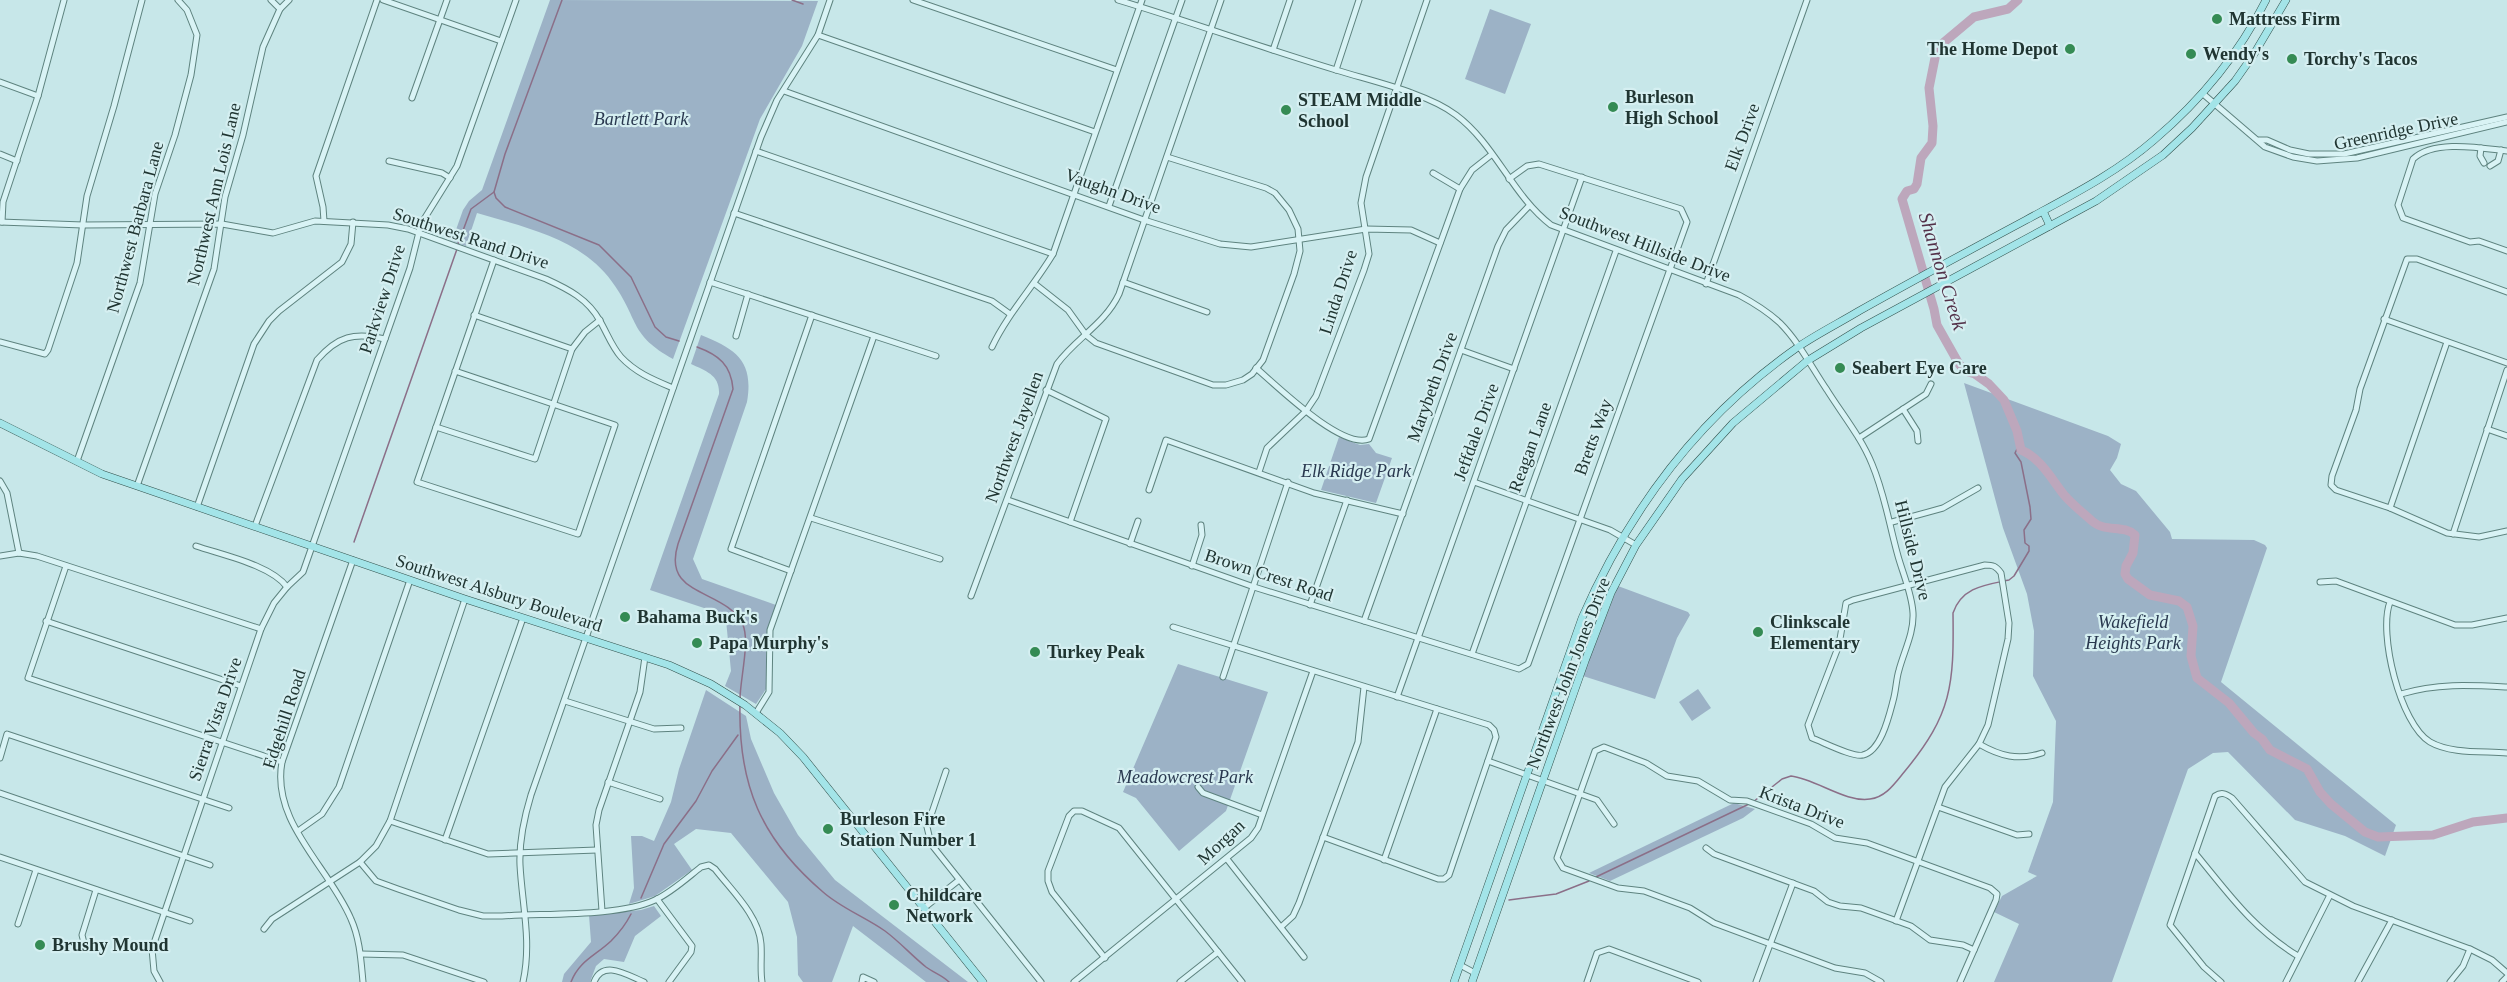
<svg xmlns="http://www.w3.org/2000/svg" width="2507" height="982" viewBox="0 0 2507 982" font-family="Georgia,serif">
<rect width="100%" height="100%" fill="#c7e7e9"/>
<g fill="#9cb2c6">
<path d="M550 0 818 1 802 46 760 119 673 359C630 335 639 321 615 286 584 239 527 228 477 213L466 246 452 241 463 210 469 201 482 190Z"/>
<path d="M1490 9 1531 24 1505 94 1465 79Z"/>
<path d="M701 335C736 349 754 361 747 402L693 559 702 579 776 605 766 637V689L756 704 725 686 731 671 726 620 704 608 650 590 719 394C720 375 706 371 691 364Z"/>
<path d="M1964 383 2108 436 2121 444 2117 458 2110 470 2121 484 2136 491 2170 532 2172 539 2254 540 2265 545 2267 548 2221 682 2396 825 2385 856 2345 836 2295 820 2228 752 2213 753 2188 769 2112 982H1994L2019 924 1994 912 2002 896 2037 876 2028 872 2053 802 2056 721 2033 676 2034 631 2027 594 2003 528Z"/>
<path d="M1339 437 1360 445 1369 444 1376 453 1392 458 1376 503 1321 490Z"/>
<path d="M1618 586 1688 612 1690 615 1677 638 1655 699 1583 676Z"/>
<path d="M1178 664 1268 692 1226 811 1179 851 1136 798 1123 792Z"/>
<path d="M1698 689 1711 708 1692 721 1679 702Z"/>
<path d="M706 690 746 716 751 739 774 793 798 835 835 880 968 982H926L853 926 832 982H803L798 975 797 937 788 902 731 833 696 829 674 844 692 870 655 896 629 904 634 888 631 836H642L654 841 671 802 679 769Z"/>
<path d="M1734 803 1755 809 1743 818 1610 881 1589 873Z"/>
<path d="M654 906 661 916 635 936 624 962 604 959 596 966 590 982H562L564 974 591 942 589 915 641 910Z"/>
</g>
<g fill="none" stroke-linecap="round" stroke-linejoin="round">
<g stroke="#8b6f88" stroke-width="1.5">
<path d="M562 0 505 154 494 192 496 198 505 207 599 245 631 277 655 327 666 337 679 341"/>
<path d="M792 0 803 4"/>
<path d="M458 244 471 209 494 192"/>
<path d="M697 347C719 355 731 365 733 389L678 544C661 598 726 588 743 625 750 642 740 680 740 699"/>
<path d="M354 542 457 249"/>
<path d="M740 704C738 785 761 839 823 892 841 908 865 917 885 931 900 942 912 956 926 967 934 973 942 975 949 982"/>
<path d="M1753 802 1782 779 1791 776C1816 779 1846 803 1870 799 1886 797 1895 783 1905 771 1952 714 1954 685 1953 613 1962 587 1985 585 2009 580L2014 576 2029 551V546L2025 543 2024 530 2031 519 2030 507 2021 462 2015 453 2019 445"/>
<path d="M1596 877 1749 804"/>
<path d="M641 898 664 844 696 801 712 771 738 735"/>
<path d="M1509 900 1556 894 1589 881"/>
<path d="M571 982C579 961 595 956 611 941 619 933 626 924 631 914"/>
</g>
<path stroke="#bda7bc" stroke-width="9" d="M2018 0 2008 9 1974 17 1937 48 1929 88 1933 126 1932 143 1921 158 1917 184 1914 189 1907 191 1902 199 1934 309 1937 325 1959 364 1965 371 1975 374 1989 384 2004 400 2017 431 2021 450C2041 458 2052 480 2065 496 2073 505 2083 513 2092 521 2105 533 2123 524 2135 535L2133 553 2126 566 2125 574 2128 579 2150 595 2179 601 2187 607 2193 626 2191 656 2197 678 2229 703 2254 733 2262 739 2270 750 2307 769 2320 792 2331 804 2365 832 2378 837 2433 835 2473 822 2507 818"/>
<g stroke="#5e837f" stroke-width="7">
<g id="minor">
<path d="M271 0 280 9"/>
<path d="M383 0 501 41"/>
<path d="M913 0 1117 70"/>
<path d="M1118 0C1191 22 1263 48 1336 70 1371 81 1427 93 1456 115 1495 144 1512 195 1551 225L1739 295C1754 303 1767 311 1780 323 1799 342 1812 368 1827 390 1842 414 1861 437 1872 464 1885 495 1889 524 1898 556 1903 574 1912 594 1913 613 1914 633 1904 651 1899 670 1896 680 1896 691 1893 701 1889 716 1881 751 1863 755 1854 758 1823 742 1812 738L1808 725 1839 645 1846 603 1853 600 1985 565C1993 565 1996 566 2001 573L2009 623 2008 639 1988 725 1979 744 1945 787 1896 921"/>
<path d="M818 35 1095 132"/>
<path d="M1273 50 1290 0"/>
<path d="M1336 70 1359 0"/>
<path d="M0 82 38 96"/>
<path d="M784 91 1144 220 1220 244 1251 247 1366 229 1411 230 1440 243"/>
<path d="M2202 93 2265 147 2293 157 2317 161 2357 158 2507 122"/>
<path d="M412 98 447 0"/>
<path d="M2259 140H2267L2290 150 2309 154H2344L2507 117"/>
<path d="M2481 148 2480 156 2484 163"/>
<path d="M756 151 1053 254"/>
<path d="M2507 151C2481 148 2434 139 2413 159L2398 205 2403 218 2470 242 2479 241 2507 251"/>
<path d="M0 154 17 161"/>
<path d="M389 161 442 173 450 178"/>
<path d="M2490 166 2498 161 2501 150"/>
<path d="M1433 173 1460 189"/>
<path d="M1109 206 1182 0"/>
<path d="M734 213 992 301 1010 314"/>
<path d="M324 221 323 207 316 176 377 0"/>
<path d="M0 222 83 225 222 224 273 233 315 221 388 225 408 229 546 279C568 289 588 299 600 321 607 333 612 347 621 357 636 373 654 380 673 388"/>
<path d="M2 222 3 202 38 96 64 0"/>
<path d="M710 282 936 356"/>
<path d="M1123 282 1207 312"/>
<path d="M1035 284 1068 310 1086 335 1096 343 1213 385H1226L1243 380 1252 374 1263 360 1294 274 1300 251 1298 229 1289 210 1275 193 1266 188 1167 157"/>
<path d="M1706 284 1807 0"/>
<path d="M2507 292 2417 259H2407L2360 389 2356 410 2332 476 2331 485 2336 490 2390 508 2447 533 2479 537 2507 531"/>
<path d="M474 315 572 349"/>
<path d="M2384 319 2507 363"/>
<path d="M736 336 748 294"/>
<path d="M0 342 45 354 48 350 77 263 87 196 114 106 142 0"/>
<path d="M992 347C1008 313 1034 286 1053 254L1142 0"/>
<path d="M1461 350 1514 369"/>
<path d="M1256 368C1277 386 1342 450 1369 439L1460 189 1472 170 1491 155"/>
<path d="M455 371 615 425 578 534 417 482C442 408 468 334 494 260"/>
<path d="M1046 390 1106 419 1070 522"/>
<path d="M1903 409 1917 431 1918 441"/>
<path d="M436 427 535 459 572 349 585 332 600 320"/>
<path d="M2487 429 2507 436"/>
<path d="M1859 438 1926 394 1931 384"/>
<path d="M77 461 140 283 155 194 175 135 191 75 197 35 187 10 178 0"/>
<path d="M1259 472 1267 448 1306 411 1316 396 1364 270 1369 254 1361 203 1366 177 1427 0"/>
<path d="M0 481 7 493 19 553"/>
<path d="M1474 482 1610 530 1636 545"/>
<path d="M137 486 214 269 225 197 243 135 263 47 280 9 289 0"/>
<path d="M1149 490 1166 440 1314 493 1403 514"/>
<path d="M1008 500 1254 587 1519 669 1528 664 1687 222 1681 209 1539 164 1527 166 1509 179"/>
<path d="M197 507 254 344 269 321 279 311 342 262 351 244 353 222"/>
<path d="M2390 508 2447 342"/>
<path d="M811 518 940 559"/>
<path d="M1892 522 1943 508 1978 488"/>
<path d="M255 526 317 360C338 336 354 332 385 339"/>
<path d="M2453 534 2507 370"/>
<path d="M1130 544 1138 521"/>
<path d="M196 546C222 555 271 565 287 587"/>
<path d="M0 556 19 553 37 556 261 629"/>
<path d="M353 560 282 762C271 822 329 867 351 919 360 939 361 961 363 982"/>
<path d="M66 566 28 678 282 762"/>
<path d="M1192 566 1202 535 1201 525"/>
<path d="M791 571 731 549 812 315"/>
<path d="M2320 582 2336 581 2455 625H2472L2507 618"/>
<path d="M971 596 1057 364C1076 338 1105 324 1119 294L1221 0"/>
<path d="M2390 602C2378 633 2400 724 2430 742 2451 754 2483 751 2507 753"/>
<path d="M1310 605 1347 500"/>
<path d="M46 621 241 686"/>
<path d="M1364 621 1498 246 1506 230 1529 206"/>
<path d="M1173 627 1489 725 1494 730 1496 737 1449 875 1444 879H1438L1323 837"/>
<path d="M1472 654 1616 251"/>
<path d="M1223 677 1288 482"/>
<path d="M2401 694C2437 683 2470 685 2507 687"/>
<path d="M1397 697 1582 177"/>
<path d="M565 701 654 729 681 728"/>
<path d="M756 713 769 692 770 630 874 336"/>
<path d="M1979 744C2000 756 2018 761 2042 753"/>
<path d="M0 758 7 734 229 808"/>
<path d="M1488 761 1597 800 1614 824"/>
<path d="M946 771 927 827 931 844 1041 982"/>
<path d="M608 782 660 799"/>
<path d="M1198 787 1203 793 1262 815"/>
<path d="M0 793 210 865"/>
<path d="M1938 807 2017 835 2029 834"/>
<path d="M390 821 488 854 597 850"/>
<path d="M298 831 322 814 339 787 410 580"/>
<path d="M445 840 523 618"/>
<path d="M1706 848 1714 854 1814 891 1828 902 1840 906 1861 908 1911 926 1930 940 1963 945 1974 950"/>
<path d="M2195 853C2229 894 2252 928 2298 956"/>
<path d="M0 857 190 921"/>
<path d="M1227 859 1304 957"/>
<path d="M1384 860 1437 709"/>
<path d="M360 862 376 881 398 889 459 910 483 916H502C545 913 618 917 655 900 672 892 687 878 701 867L709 865 715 869C732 891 759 916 761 944 762 957 760 969 762 982"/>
<path d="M657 899 692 946 691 952 669 982"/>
<path d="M924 908 959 880"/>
<path d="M602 911 596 825 599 810 640 692 645 657"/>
<path d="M18 924 36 870"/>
<path d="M1281 927 1293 916 1299 903 1358 742 1364 687"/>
<path d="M264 929 272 919 360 862 376 846 390 821 465 599"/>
<path d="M85 947 82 935 96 890"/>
<path d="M361 954 403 955 484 982"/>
<path d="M1105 958 1052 892 1048 881V871L1069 816 1074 811H1082L1119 828 1242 982"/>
<path d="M1460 965 1475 973"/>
<path d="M160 982 154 971 152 949 261 629 274 603 287 587 303 572 410 268 421 224 457 166 516 0"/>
<path d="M523 982C532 942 522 904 520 865 519 841 524 818 531 795L761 137 777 100 818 35 830 0"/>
<path d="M594 982C603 959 627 975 644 982"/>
<path d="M862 982 863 977 874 982"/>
<path d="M1074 982 1251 838 1258 828 1313 671"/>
<path d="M1180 982 1218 952"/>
<path d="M1587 982 1597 953 1609 949 1698 982"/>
<path d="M1756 982 1793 883"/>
<path d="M1881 982 1865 973 1835 968 1714 923 1690 908 1644 891 1618 888 1563 868 1557 858 1595 751 1604 747 1646 763 1667 776 1698 781 1730 800 1747 801 1811 824 1835 838 1867 843 1990 888 1997 894 1996 900 1960 982"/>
<path d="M2221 982 2204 967 2170 925 2215 796C2221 792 2225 793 2232 798L2305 882 2353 906 2470 949 2492 960 2507 973"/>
<path d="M2286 982 2330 895"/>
<path d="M2358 982 2392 920"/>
<path d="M2450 982 2463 966 2470 949"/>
<path d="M2502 982 2507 977"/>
</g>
</g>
<g stroke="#32514c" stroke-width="8">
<g id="major">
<path d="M2043 211 2050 226"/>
<path d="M0 423 102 474 137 486 465 599 669 665 711 684 745 705 780 733 803 757 983 982"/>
<path d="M1454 982 1582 618C1630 508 1699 416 1798 347 1817 334 1839 323 1859 311 1914 280 1970 250 2026 220 2070 196 2116 173 2154 140 2200 101 2239 54 2266 0"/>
<path d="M1472 982 1585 661 1611 593 1636 545 1682 479 1733 423 1807 361 1861 328 2096 201 2163 155 2192 128 2235 81 2254 54 2286 0"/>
</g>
</g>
<use href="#minor" stroke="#d9f3f5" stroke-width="5"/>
<use href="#major" stroke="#a3e4e8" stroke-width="7"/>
</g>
<g fill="#358b54" stroke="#d5eff1" stroke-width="2">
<circle cx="2217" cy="19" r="6"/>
<circle cx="2070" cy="49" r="6"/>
<circle cx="2191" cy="54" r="6"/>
<circle cx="2292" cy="59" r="6"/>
<circle cx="1613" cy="107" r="6"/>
<circle cx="1286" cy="110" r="6"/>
<circle cx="1840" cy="368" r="6"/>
<circle cx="625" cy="617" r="6"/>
<circle cx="1758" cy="632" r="6"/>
<circle cx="697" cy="643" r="6"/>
<circle cx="1035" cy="652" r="6"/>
<circle cx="828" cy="829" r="6"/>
<circle cx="894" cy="905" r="6"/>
<circle cx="40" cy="945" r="6"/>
</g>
<g text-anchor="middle" stroke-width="4.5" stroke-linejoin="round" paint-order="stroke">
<g font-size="18" font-weight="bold" fill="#203532" stroke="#d5eff1" text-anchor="start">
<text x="2229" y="25">Mattress Firm</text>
<text x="2058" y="55" text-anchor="end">The Home Depot</text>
<text x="2203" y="60">Wendy's</text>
<text x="2304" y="65">Torchy's Tacos</text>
<text x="1625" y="103">Burleson<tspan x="1625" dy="21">High School</tspan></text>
<text x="1298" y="106">STEAM Middle<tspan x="1298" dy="21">School</tspan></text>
<text x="1852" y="374">Seabert Eye Care</text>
<text x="637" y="623">Bahama Buck's</text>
<text x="1770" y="628">Clinkscale<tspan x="1770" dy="21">Elementary</tspan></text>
<text x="709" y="649">Papa Murphy's</text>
<text x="1047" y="658">Turkey Peak</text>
<text x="840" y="825">Burleson Fire<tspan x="840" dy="21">Station Number 1</tspan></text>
<text x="906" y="901">Childcare<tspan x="906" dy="21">Network</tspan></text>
<text x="52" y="951">Brushy Mound</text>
</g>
<g font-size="18" font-style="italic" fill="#29384f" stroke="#d5eff1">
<text x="641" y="125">Bartlett Park</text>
<text x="1356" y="477">Elk Ridge Park</text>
<text x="2133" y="628">Wakefield<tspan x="2133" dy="21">Heights Park</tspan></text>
<text x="1185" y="783">Meadowcrest Park</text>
</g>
<g font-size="18" fill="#203532" stroke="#d5eff1">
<text transform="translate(2396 131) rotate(-12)" y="6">Greenridge Drive</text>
<text transform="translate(1742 137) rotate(-70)" y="6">Elk Drive</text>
<text transform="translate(1113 191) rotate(20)" y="6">Vaughn Drive</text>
<text transform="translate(214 194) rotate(-77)" y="6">Northwest Ann Lois Lane</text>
<text transform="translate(135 227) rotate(-75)" y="6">Northwest Barbara Lane</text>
<text transform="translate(471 238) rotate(18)" y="6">Southwest Rand Drive</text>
<text transform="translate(1645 244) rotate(21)" y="6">Southwest Hillside Drive</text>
<text transform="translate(1338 292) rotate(-72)" y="6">Linda Drive</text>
<text transform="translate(382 299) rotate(-72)" y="6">Parkview Drive</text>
<text transform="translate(1432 387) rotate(-70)" y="6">Marybeth Drive</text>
<text transform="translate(1476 432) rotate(-70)" y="6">Jeffdale Drive</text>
<text transform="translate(1014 437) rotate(-70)" y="6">Northwest Jayellen</text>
<text transform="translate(1593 437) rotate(-70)" y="6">Bretts Way</text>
<text transform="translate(1530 447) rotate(-70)" y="6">Reagan Lane</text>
<text transform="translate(1913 550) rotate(76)" y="6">Hillside Drive</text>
<text transform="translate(1269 575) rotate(18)" y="6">Brown Crest Road</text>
<text transform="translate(499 593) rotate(18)" y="6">Southwest Alsbury Boulevard</text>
<text transform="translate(1568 673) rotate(-69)" y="6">Northwest John Jones Drive</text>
<text transform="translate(215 719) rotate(-71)" y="6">Sierra Vista Drive</text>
<text transform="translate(284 719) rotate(-72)" y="6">Edgehill Road</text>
<text transform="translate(1802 807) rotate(21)" y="6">Krista Drive</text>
<text transform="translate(1221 842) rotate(-43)" y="6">Morgan</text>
</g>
<g font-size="20" font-style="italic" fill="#533149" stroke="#d5eff1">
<text transform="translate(1943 271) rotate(73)" y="7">Shannon Creek</text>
</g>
</g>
</svg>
